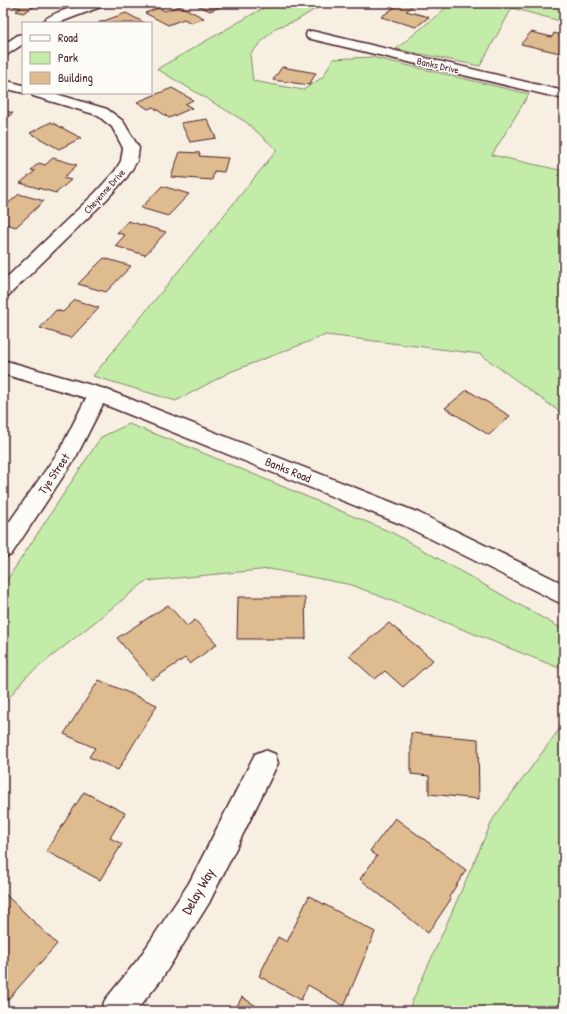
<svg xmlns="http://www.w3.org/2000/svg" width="567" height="1014" viewBox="0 0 567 1014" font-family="'Patrick Hand',sans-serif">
<rect width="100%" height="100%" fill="#f7efe2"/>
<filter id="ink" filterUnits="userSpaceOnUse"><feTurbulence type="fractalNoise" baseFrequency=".025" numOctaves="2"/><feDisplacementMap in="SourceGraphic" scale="8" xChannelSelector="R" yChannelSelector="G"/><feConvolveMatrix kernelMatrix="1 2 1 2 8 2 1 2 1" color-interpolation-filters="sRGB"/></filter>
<g filter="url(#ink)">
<g fill="#c2eca8" stroke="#86866a">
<path d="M272 3H325L296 21 275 28 250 54 253 81 303 90 323 77 333 59 372 57 529 94 492 155 564 171V415L480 354 326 335 230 372 176 401 93 376 277 150 246 122 157 69Z"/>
<path d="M452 3H564V22L512 8 480 66 396 49Z"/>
<path d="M129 424 184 445 393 533 564 630V670L352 585 270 569 146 581 26 677 3 705V586L101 437Z"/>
<path d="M564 723V1011H408L493 819Z"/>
</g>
<g fill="#debc90" stroke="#4a1f2b">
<path d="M3 3H30L37 5 23 13 16 11 21 8Z"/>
<path d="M192 3H230L210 11Z"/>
<path d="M380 3H416L406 11 429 17 416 27 381 17 395 7Z"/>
<path d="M180 6 204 18 191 23 184 19 168 25 145 13 159 8 165 11Z"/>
<path d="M126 13 145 23H98Z"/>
<path d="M531 32 552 37 554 33 564 36V54L521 44Z"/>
<path d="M282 67 316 73 309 85 273 80Z"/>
<path d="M172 88 193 100 185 104 192 108 169 118 153 107 148 109 137 102Z"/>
<path d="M3 110 13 113 3 120Z"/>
<path d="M207 119 216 138 190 142 181 123Z"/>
<path d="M51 122 81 138 59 149 30 133Z"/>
<path d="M180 152 200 153 199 156 228 158 224 172 214 171 212 180 171 177Z"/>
<path d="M53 158 77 165 63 178 71 180 56 193 20 183 35 171 31 170 39 163 45 165Z"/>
<path d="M162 186 189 194 168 216 141 208Z"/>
<path d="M19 194 44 201 16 227 3 223V208Z"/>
<path d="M128 221 166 232 145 255 115 246 125 235 117 233Z"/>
<path d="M104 258 131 266 106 292 78 284Z"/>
<path d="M75 300 99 308 71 338 40 328 56 310 63 312Z"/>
<path d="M467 390 510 416 489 435 445 408Z"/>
<path d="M238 597H305L306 639H237Z"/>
<path d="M168 605 187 626 195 620 217 644 190 664 185 658 152 680 117 638Z"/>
<path d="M389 623 433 660 403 687 385 671 375 679 349 656Z"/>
<path d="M99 680 157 705 118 770 89 757 95 748 64 734Z"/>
<path d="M411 733 478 739 479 799 429 794V776L411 774Z"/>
<path d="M84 792 125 813 110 838 122 844 100 880 46 851Z"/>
<path d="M395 818 466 870 449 897 451 899 428 933 360 879 377 856 370 851Z"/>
<path d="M3 892 57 944 3 1005Z"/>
<path d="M309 896 375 932 344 1006 308 985 301 1000 259 976 278 937 287 942Z"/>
<path d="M242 997 264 1011H234Z"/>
</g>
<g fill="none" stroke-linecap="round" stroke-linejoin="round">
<g stroke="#4a1f2b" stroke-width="3">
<g id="minor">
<path d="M87 3H105L103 6 58 23H42C48 13 76 7 87 3Z"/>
<path d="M312 31 564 91V99L307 38 306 35 307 32Z"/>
<path d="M23 34V44L8 54 3 55V45L18 35Z"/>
<path d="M3 80 23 85 24 93 3 88Z"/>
<path d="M31 93H53L107 109 123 121 139 148 137 161 127 177 107 199 9 295 3 297V281L95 193 115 171 121 161 123 148 112 127 97 115 33 96Z"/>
<path d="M3 360 105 389 419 513 564 584V605L403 525 103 404 76 457 11 555 3 558V531L61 448 86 398 3 374Z"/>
<path d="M265 750 275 754 278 763 209 903 161 980 136 1011H100L105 1000 139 958 189 883 255 754Z"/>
</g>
</g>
<use href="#minor" fill="#fdfcf7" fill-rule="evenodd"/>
</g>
</g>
<g text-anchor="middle" stroke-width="3.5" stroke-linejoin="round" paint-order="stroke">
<g font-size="10" fill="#4a1f2b" stroke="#fdfcf7">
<text transform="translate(438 65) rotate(13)" y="4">Banks Drive</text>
<text transform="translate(104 191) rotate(-48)" y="4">Cheyenne Drive</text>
</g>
<g font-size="12" fill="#4a1f2b" stroke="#fdfcf7">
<text transform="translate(288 470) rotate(22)" y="4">Banks Road</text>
<text transform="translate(54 474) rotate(-56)" y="4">Tye Street</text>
</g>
<g font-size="14" fill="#4a1f2b" stroke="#fdfcf7">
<text transform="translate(198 891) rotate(-60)" y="5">Delay Way</text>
</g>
</g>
<rect width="567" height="1014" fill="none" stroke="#fdfcf7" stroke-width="16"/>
<rect x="8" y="8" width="551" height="998" fill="none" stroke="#4a1f2b" stroke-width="1.5" filter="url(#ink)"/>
<rect x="22" y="22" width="130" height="72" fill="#fdfcf7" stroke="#b5a4a5"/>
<rect x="30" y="35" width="20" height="6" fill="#fdfcf7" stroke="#b5a4a5"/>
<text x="58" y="42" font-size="12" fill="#4a1f2b">Road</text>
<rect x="30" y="52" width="20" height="12" fill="#c2eca8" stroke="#b5a4a5"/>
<text x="58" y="62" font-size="12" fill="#4a1f2b">Park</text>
<rect x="30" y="72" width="20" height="12" fill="#debc90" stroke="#b5a4a5"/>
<text x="58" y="82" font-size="12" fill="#4a1f2b">Building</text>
</svg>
